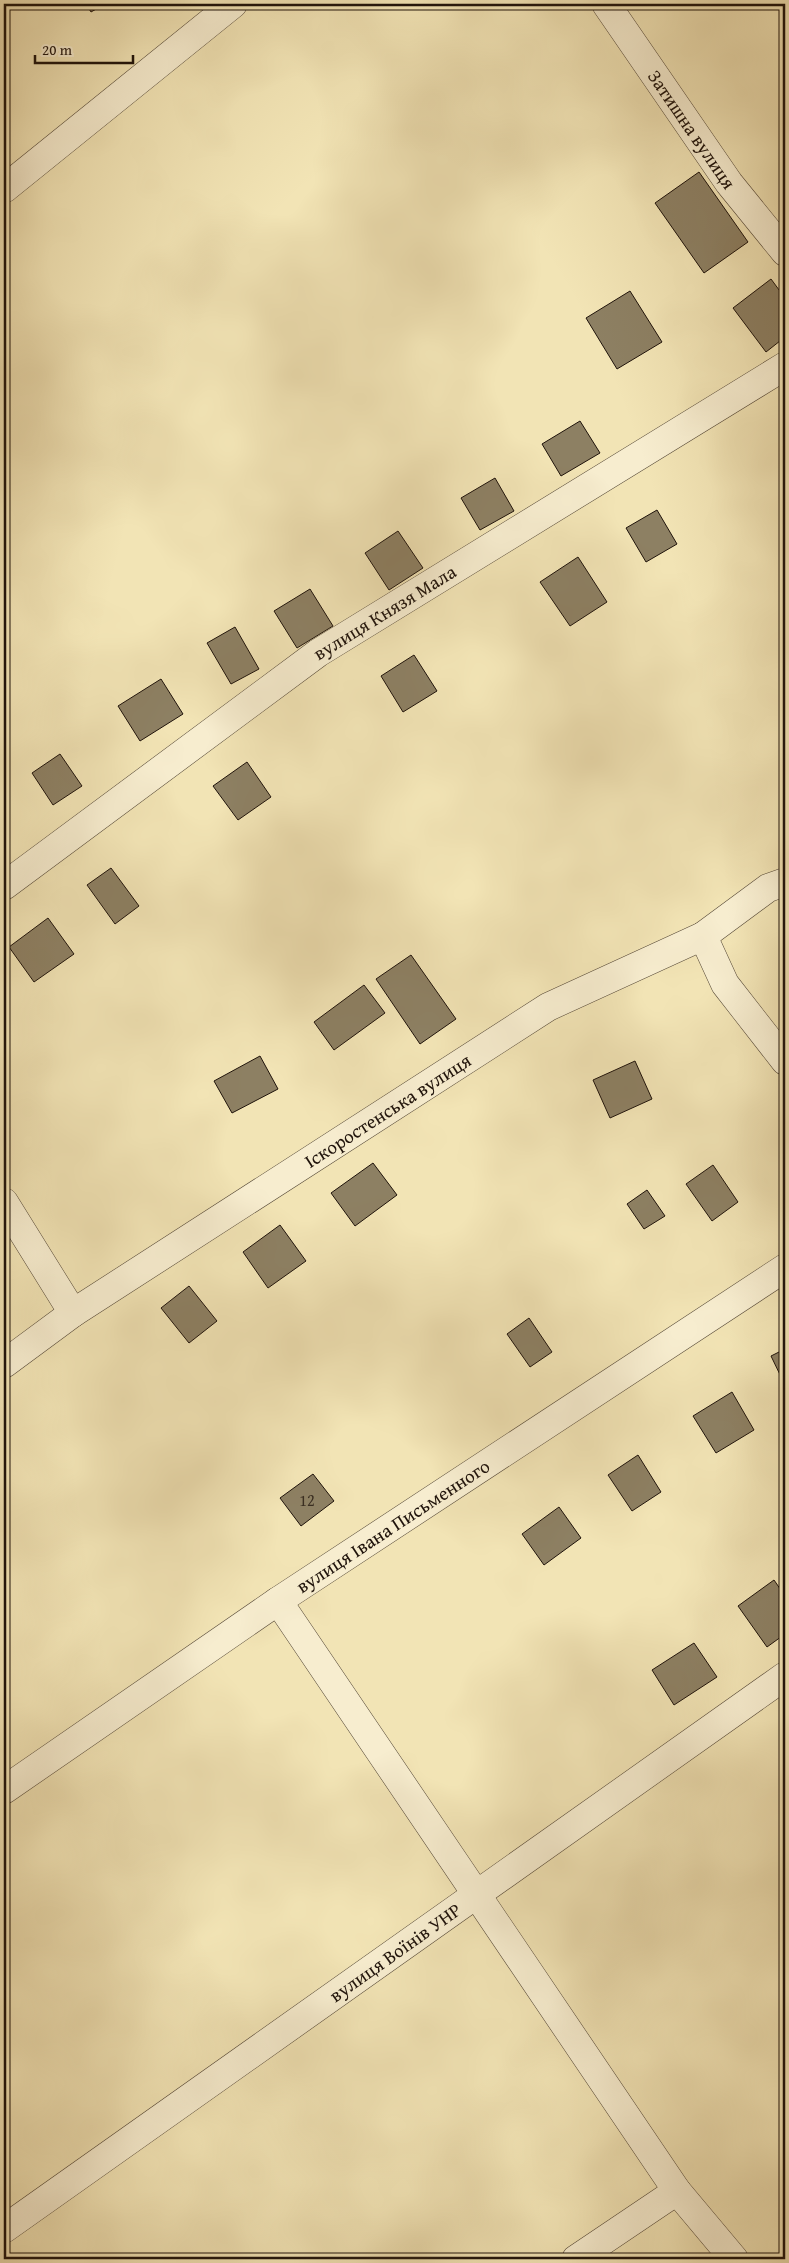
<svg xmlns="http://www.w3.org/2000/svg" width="789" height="2263" viewBox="0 0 789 2263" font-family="'Gentium Book Plus',serif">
<rect width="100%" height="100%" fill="#f2e4b5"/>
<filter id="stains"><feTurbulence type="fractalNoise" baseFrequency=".004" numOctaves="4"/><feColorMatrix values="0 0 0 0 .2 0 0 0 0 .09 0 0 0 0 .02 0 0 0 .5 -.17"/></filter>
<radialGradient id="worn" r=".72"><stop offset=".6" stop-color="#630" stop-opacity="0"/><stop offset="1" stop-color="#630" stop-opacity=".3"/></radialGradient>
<g fill="#8d8063" stroke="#1f130b">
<path d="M86 4H105L91 12Z"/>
<path d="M699 172 748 242 704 273 655 203Z"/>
<path d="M771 279 785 298V337L766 352 733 308Z"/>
<path d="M630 291 662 342 617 369 586 318Z"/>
<path d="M580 421 600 453 561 476 542 444Z"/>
<path d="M495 478 514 511 480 530 461 498Z"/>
<path d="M657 510 677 544 646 562 626 528Z"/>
<path d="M398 531 423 568 389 590 365 553Z"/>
<path d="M578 557 607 602 570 626 540 582Z"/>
<path d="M310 589 333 626 297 648 274 611Z"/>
<path d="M235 627 259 669 231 684 207 643Z"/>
<path d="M414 655 437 691 403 712 381 676Z"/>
<path d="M161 679 183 714 140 741 118 706Z"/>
<path d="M60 754 82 786 53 805 32 773Z"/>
<path d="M247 762 271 797 238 820 213 786Z"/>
<path d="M111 868 139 906 115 924 87 885Z"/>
<path d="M48 918 74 954 34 982 9 947Z"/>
<path d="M411 955 456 1019 420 1044 376 979Z"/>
<path d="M364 985 385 1013 334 1050 314 1022Z"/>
<path d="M260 1056 278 1089 232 1113 214 1081Z"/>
<path d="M635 1061 652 1099 610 1118 593 1080Z"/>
<path d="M373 1163 397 1195 355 1226 331 1193Z"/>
<path d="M713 1165 738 1202 712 1221 686 1184Z"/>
<path d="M647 1190 665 1216 644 1229 627 1204Z"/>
<path d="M280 1225 306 1261 268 1288 243 1252Z"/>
<path d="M189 1286 217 1321 189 1343 161 1308Z"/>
<path d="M529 1318 552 1352 530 1367 507 1334Z"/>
<path d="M785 1349V1385L771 1356Z"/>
<path d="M732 1392 754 1430 716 1453 693 1416Z"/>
<path d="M638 1455 661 1492 632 1511 608 1475Z"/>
<path d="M313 1474 334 1501 301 1526 280 1498Z"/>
<path d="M559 1507 581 1538 544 1565 522 1534Z"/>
<path d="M774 1580 785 1596V1634L767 1647 738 1606Z"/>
<path d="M694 1643 717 1677 674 1705 652 1670Z"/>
</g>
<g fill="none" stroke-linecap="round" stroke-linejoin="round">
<g stroke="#544736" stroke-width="29">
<g id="minor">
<path id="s1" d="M606 4 729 183 785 252"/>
<path d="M4 189 233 4"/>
<path id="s2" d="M4 886 318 653 785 366"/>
<path d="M703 936 725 984 785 1061"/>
<path d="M4 1202 73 1313"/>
<path id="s3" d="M4 1364 73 1313 548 1007 703 936 768 888 785 882"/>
<path d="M278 1601 677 2191 734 2259"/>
<path id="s4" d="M4 1790 278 1601 785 1268"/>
<path id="s5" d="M4 2229 785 1676"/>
<path d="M576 2259 677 2191"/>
</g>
</g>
<use href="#minor" stroke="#f7edcf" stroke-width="28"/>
</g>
<g text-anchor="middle" stroke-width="4.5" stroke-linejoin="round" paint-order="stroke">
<g font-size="16" fill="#3a2e21">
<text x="307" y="1506">12</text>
</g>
<g font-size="19" fill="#1f130b" stroke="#f7edcf">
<text dy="7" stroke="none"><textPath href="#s1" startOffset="152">Затишна вулиця</textPath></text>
<text dy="7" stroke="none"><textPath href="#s2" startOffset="469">вулиця Князя Мала</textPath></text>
<text dy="7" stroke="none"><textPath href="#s3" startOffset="460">Іскоростенська вулиця</textPath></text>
<text dy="7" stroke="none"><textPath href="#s4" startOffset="470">вулиця Івана Письменного</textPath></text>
<text dy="7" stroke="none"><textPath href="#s5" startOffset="479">вулиця Воїнів УНР</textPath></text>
</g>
</g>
<rect width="789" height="2263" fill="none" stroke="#f2e4b5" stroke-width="20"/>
<rect x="5" y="5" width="779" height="2253" fill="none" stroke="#1f130b" stroke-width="2.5"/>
<rect x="10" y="10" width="769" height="2243" fill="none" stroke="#1f130b"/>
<path d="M35 55v8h98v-8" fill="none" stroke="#1f130b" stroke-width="2.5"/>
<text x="42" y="55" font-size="15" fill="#1f130b" stroke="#f7edcf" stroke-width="4" paint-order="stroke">20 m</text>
<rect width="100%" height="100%" filter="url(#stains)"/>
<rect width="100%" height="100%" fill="url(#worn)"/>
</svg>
